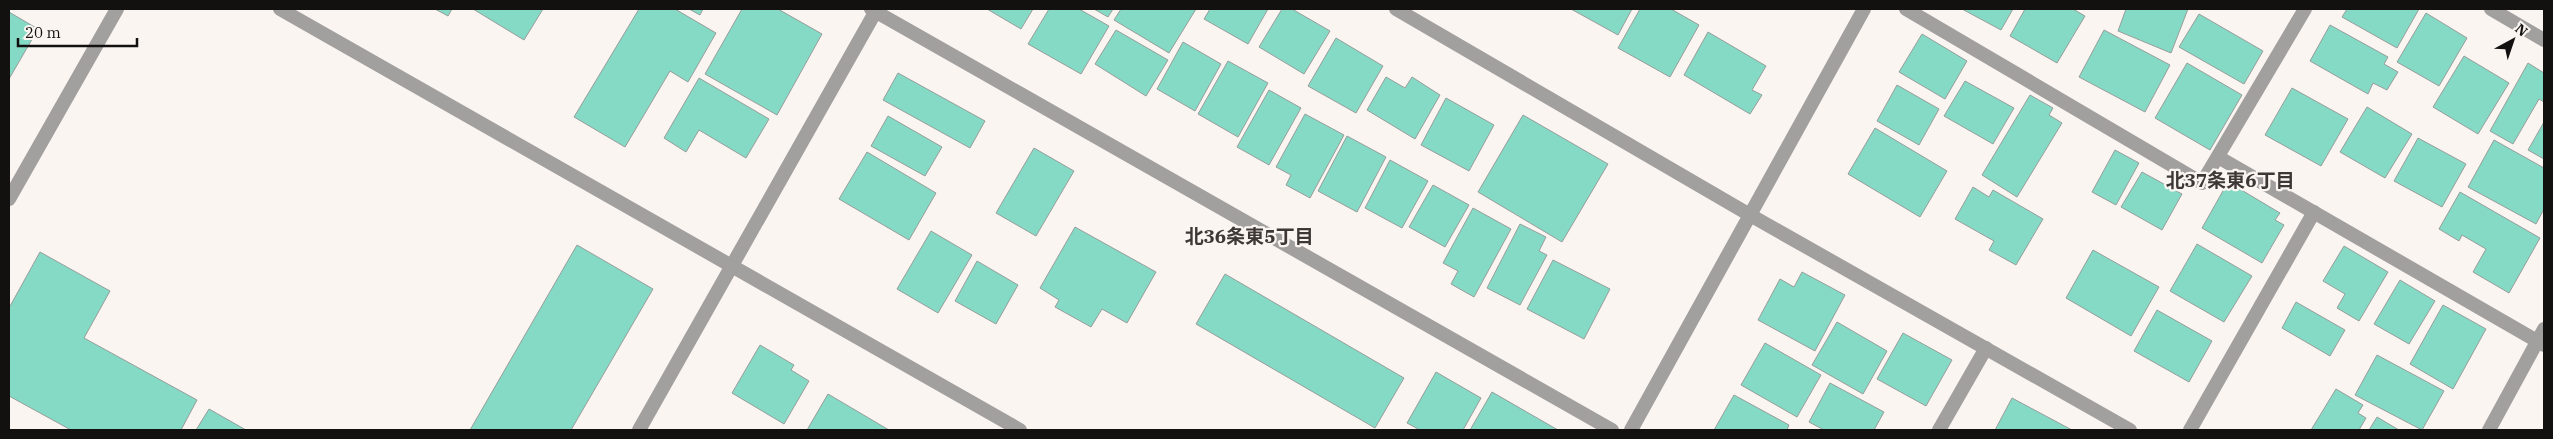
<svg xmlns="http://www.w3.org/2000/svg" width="2553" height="439" viewBox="0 0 2553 439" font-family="'IBM Plex Serif','Noto Sans JP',serif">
<rect width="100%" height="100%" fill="#fbf5f2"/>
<g fill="#84dac4" stroke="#979d9b">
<path d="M435 9H452L448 16Z"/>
<path d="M473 9H543L524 40Z"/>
<path d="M639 9H675L716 33 688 82 670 71 625 147 574 117Z"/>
<path d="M689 9H703L700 15Z"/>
<path d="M742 9H778L822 34 777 115 705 74Z"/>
<path d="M987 9H1033L1021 29Z"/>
<path d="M1049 9H1079L1109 26 1081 74 1028 44Z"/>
<path d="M1094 9H1113L1108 17Z"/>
<path d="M1121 9H1196L1169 53 1114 20Z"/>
<path d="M1210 9H1268L1248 44 1204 19Z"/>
<path d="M1282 9H1292L1330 31 1304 74 1259 47Z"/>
<path d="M1571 9H1632L1618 35Z"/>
<path d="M1640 9H1671L1699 25 1670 77 1618 48Z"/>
<path d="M1962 9H2013L2001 30Z"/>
<path d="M2025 9H2073L2085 16 2057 63 2010 36Z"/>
<path d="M2126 9H2188L2171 53 2118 31Z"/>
<path d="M2347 9H2419L2397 48 2342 17Z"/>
<path d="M9 12 38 29 9 79Z"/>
<path d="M2426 13 2467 38 2439 86 2397 62Z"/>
<path d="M2199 14 2263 51 2244 84 2179 47Z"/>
<path d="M2330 25 2388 57 2384 64 2398 72 2387 90 2373 83 2368 94 2310 61Z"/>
<path d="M1116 30 1168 60 1146 96 1095 64Z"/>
<path d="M2104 30 2170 65 2145 112 2079 77Z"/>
<path d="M1708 32 1766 66 1752 90 1762 95 1750 114 1684 75Z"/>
<path d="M1922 34 1967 61 1945 99 1899 72Z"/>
<path d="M1336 38 1383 66 1356 113 1308 86Z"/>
<path d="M1183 42 1221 64 1195 111 1157 89Z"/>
<path d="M2464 56 2509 83 2478 134 2433 107Z"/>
<path d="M1228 61 1268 83 1238 137 1198 114Z"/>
<path d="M2187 63 2242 95 2210 150 2155 118Z"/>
<path d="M2528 63 2544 73V102L2539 99 2513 144 2490 131Z"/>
<path d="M898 73 985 121 970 148 883 100Z"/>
<path d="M1386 77 1405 88 1412 77 1440 95 1415 139 1367 110Z"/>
<path d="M699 78 769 119 746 158 699 130 686 152 664 138Z"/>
<path d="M1965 81 2014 108 1993 144 1944 116Z"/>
<path d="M1897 85 1939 109 1919 145 1877 121Z"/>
<path d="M2292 88 2348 119 2321 166 2265 135Z"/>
<path d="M1269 90 1301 108 1269 165 1237 147Z"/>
<path d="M2030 95 2053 108 2049 115 2062 123 2017 197 1982 175Z"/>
<path d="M1446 98 1494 125 1469 171 1421 145Z"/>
<path d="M2367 107 2412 134 2385 178 2340 152Z"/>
<path d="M1305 114 1344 135 1310 198 1286 185 1291 175 1276 167Z"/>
<path d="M1523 115 1608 164 1562 242 1478 192Z"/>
<path d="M888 116 942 147 925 176 871 146Z"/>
<path d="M2544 122V159L2528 150Z"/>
<path d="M1875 128 1947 171 1920 217 1848 174Z"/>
<path d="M1347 136 1386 157 1357 212 1318 191Z"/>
<path d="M2418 138 2466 164 2442 207 2394 181Z"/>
<path d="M2494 140 2544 168V209L2536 224 2468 187Z"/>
<path d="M1034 148 1074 171 1036 236 996 213Z"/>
<path d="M2115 150 2139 163 2116 205 2092 192Z"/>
<path d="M867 152 936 193 909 240 839 199Z"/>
<path d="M1390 160 1428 181 1402 228 1365 208Z"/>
<path d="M2142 172 2182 194 2162 230 2121 207Z"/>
<path d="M2228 182 2280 213 2275 220 2284 225 2262 263 2202 228Z"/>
<path d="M1433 185 1469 205 1445 247 1409 227Z"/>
<path d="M1973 187 1989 197 1993 190 2043 219 2016 265 1989 250 1994 241 1955 219Z"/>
<path d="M2460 192 2540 238 2509 293 2473 272 2486 249 2462 235 2459 241 2439 229Z"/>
<path d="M1473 208 1511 229 1474 297 1451 284 1458 271 1443 263Z"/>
<path d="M1520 224 1546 237 1539 251 1547 255 1520 305 1487 288Z"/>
<path d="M1075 227 1156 272 1127 323 1102 309 1091 327 1055 307 1059 300 1040 288Z"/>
<path d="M931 231 972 255 938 313 897 289Z"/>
<path d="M2197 244 2252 276 2224 322 2170 291Z"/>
<path d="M577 245 653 289 571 430H470Z"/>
<path d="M2344 246 2388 272 2359 321 2337 308 2345 294 2323 281Z"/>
<path d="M2093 250 2159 287 2131 336 2066 298Z"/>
<path d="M40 252 110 291 84 338 197 400 181 430H71L9 396V308Z"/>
<path d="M1553 260 1610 289 1584 339 1527 309Z"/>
<path d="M977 261 1018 285 996 324 955 301Z"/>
<path d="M1802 272 1845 295 1815 351 1758 320 1780 279 1794 287Z"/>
<path d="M1225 274 1404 378 1375 428 1196 324Z"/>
<path d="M2400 280 2435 301 2409 344 2374 324Z"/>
<path d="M2296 302 2345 330 2330 356 2282 328Z"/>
<path d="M2443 305 2486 329 2453 389 2410 364Z"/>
<path d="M2157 310 2212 341 2189 382 2134 351Z"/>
<path d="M1837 322 1887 351 1863 394 1812 365Z"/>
<path d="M1903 333 1952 360 1926 406 1877 379Z"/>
<path d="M1765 343 1821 375 1797 417 1741 385Z"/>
<path d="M760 345 794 365 791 370 809 381 784 424 732 393Z"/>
<path d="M2377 355 2444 391 2422 430 2355 395Z"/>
<path d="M1436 372 1481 398 1463 430H1420L1407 423Z"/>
<path d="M1830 383 1884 412 1874 430H1824L1809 422Z"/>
<path d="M2336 389 2363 405 2358 413 2366 418 2359 430H2311Z"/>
<path d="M1492 392 1558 430H1470Z"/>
<path d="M828 394 889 430H807Z"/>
<path d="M1734 395 1789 425 1787 430H1714Z"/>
<path d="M2012 398 2072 430H1995Z"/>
<path d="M209 409 246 430H196Z"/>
<path d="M2377 417 2399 430H2369Z"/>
</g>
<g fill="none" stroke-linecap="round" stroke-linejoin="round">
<g stroke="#a2a09f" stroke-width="14">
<path d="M280 9 1020 430"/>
<path d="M871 9 1612 430"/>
<path d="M1396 9 1750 215 2130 430"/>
<path d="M1906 9 2202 183 2305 9"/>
<path d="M2491 9 2544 40"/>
<path d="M2218 157 2544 345"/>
<path d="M9 199 117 9"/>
<path d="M1631 430 1864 9"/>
<path d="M1939 430 1986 348"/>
<path d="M2190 430 2314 212"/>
<path d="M2489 430 2544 329"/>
</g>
<path stroke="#a2a09f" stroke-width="14" d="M639 430 877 9"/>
</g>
<g text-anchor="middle" stroke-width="4.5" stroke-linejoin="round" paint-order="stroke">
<g font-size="19" font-weight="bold" fill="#3d3836" stroke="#fbf5f2">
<text x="2230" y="187">北37条東6丁目</text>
<text x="1249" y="243">北36条東5丁目</text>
</g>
</g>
<rect width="2553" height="439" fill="none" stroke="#131110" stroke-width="20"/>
<g transform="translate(2513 40) rotate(40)" stroke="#fbf5f2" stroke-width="4" paint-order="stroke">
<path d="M0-4L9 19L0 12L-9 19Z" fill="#131110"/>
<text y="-8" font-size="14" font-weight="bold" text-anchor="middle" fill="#131110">N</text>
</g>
<path d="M18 38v8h119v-8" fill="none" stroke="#131110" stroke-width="2.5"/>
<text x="25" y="38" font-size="15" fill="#131110" stroke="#fbf5f2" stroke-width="4" paint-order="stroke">20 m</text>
</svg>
